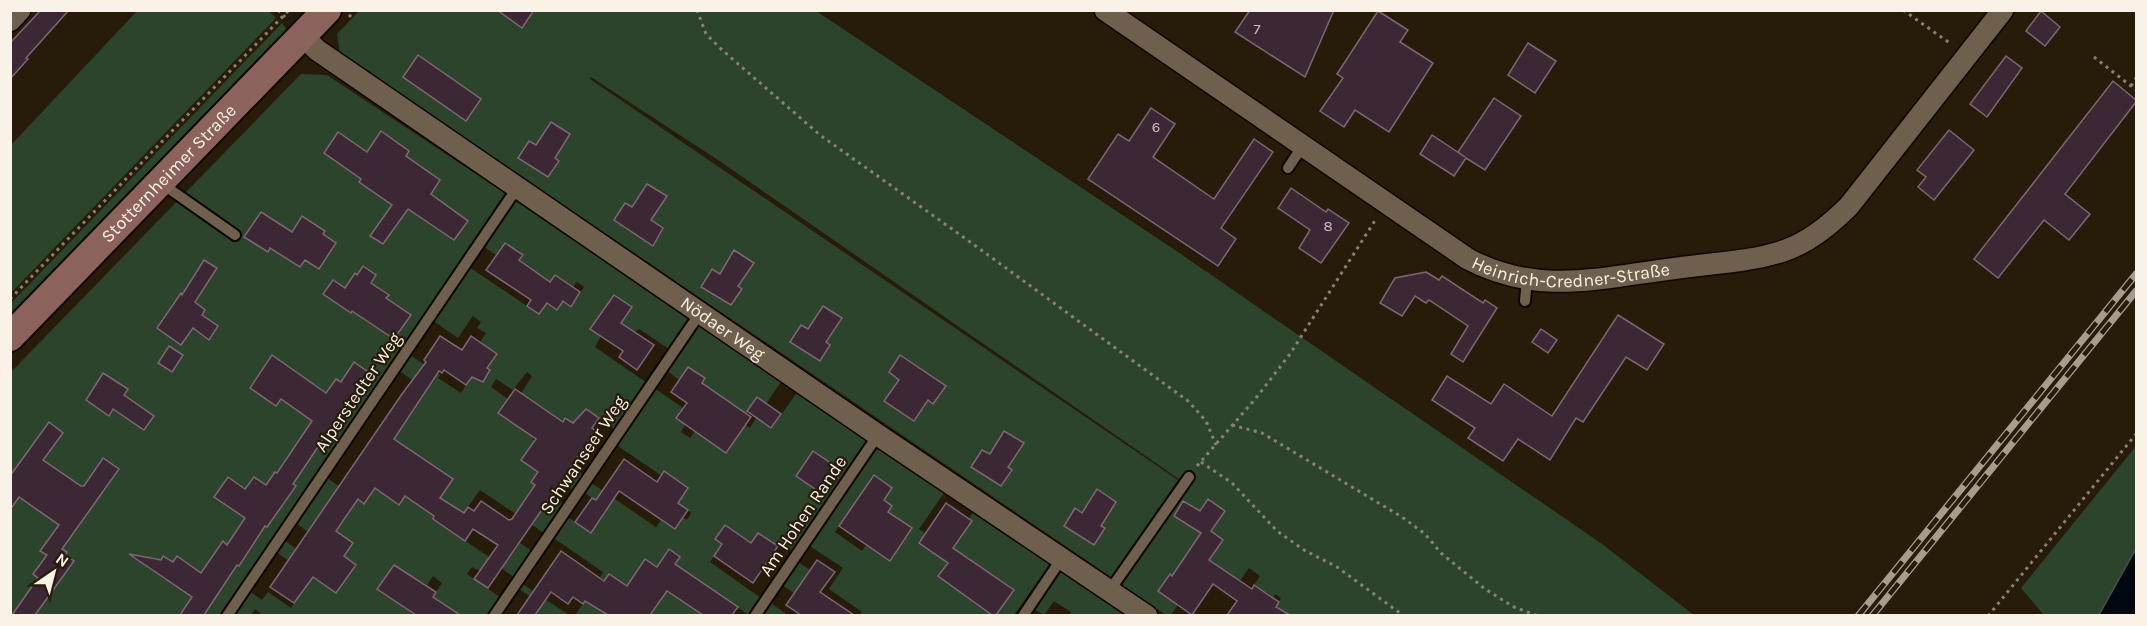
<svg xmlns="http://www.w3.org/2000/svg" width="2147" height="626" viewBox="0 0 2147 626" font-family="Karla,sans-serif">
<rect width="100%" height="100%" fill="#271b0a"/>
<g fill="#2c442c" fill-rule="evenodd">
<path d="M138 10 269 11 276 18 11 293V145Z"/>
<path d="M360 10 816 11 1172 248 1602 544 1694 615H1287V614L1276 607 1281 598 1275 594 1273 598 1254 585 1260 576 1249 568 1240 581 1209 560 1223 540 1205 527 1185 556 1180 581 1169 574 1158 591 1178 605 1171 615H1166L1122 585 1189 486 718 160 591 77 590 79 1178 480 1111 577 340 53 337 34ZM1208 499 1225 511 1215 526 1198 515Z"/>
<path d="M282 23 287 30 282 44 11 325V303Z"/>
<path d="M301 74 327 75 506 194 220 615H11L10 373Z"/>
<path d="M515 200 689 320 669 349 639 329 635 332 621 323 632 307 614 295 590 329 601 336 595 347 647 383 615 429 586 409 573 423 565 418 561 425 546 411 520 395 532 376 527 372 513 390 496 379 491 387 508 399 498 413 536 433 532 439 583 475 573 490 541 468 531 482 535 485 526 499 542 510 552 496 563 504 544 533 480 490 451 531 489 557 480 571 472 567 467 574 500 597 488 615H460L439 602 421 599 429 587 436 592 442 583 433 576 427 585 413 576 405 589H378L412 613 410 615 264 616 255 609 251 615 233 614 249 591 262 600 268 592 291 608 300 594 309 575 276 552 284 540 315 562 337 593 356 565 344 556 353 543 317 518 308 532 296 523 327 478 339 486 328 502 347 515 358 499 364 503 378 484 399 505 410 489 453 479 394 439 423 397 421 396 426 389 399 371 410 355 440 375 438 378 461 393 473 375 483 381 490 371 487 368 497 354 480 342 486 333 477 328 481 322 473 316 458 338 433 321 469 267 539 314 547 303 557 310 563 301 571 306 584 287 577 282 573 287 555 275 550 282 519 260 522 256 505 243 496 255 483 246Z"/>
<path d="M697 324 781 382 766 404 757 398 741 422 750 428 756 418 772 428 797 392 868 441 793 551 781 543 778 546 758 533 751 543 715 539 722 544 710 562 761 598 749 615 697 579 681 601 707 615H645L648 605 655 609 662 599 655 593 626 615H613L618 608 608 603 602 612 608 615H575L587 598 613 588 618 580 609 574 605 580 600 577 603 572 552 537 566 516 591 532 607 508 583 492 590 482 656 527 670 508 687 520 691 513 678 503 688 487 668 474 665 478 615 444 654 388 683 408 676 418 685 425 681 432 690 438 698 427 726 452 735 440 729 435 702 383 705 378 689 367 679 380 666 370ZM835 466 818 491 796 476Z"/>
<path d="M876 446 944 493 919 529 929 536 922 546 938 556 956 530 963 535 972 521 969 519 973 512 1050 564 1014 615H996L1014 589 956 550 938 576 973 599 972 602 992 615H859L862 612 829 589 843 568 808 545ZM874 475 892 488 884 500 892 506 888 512 912 529 890 561 866 545 862 551 835 532Z"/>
<path d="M2136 446V550L2099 616 2044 615 2021 588Z"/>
<path d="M520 543 532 551 514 577 490 560 499 546 512 555Z"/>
<path d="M797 561 810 570 794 593 782 585Z"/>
<path d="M1058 569 1126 615H1070L1071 612 1054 601 1044 615 1031 607Z"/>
<path d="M521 583 569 615H535L542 605 518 588Z"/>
<path d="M769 602 788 615 760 616Z"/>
</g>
<path fill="#000810" stroke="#4b4e50" stroke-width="1.5" d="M2136 550V615H2099L2133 554Z"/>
<g fill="#3c2834" stroke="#7e6773" stroke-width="1.5">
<path d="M41 10H69L26 58 28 59 10 79V43Z"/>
<path d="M497 10H534L522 28Z"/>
<path d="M1250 10H1334L1305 77 1235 32Z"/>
<path d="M1378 11 1408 30 1400 42 1433 63 1389 132 1355 110 1344 127 1320 111 1343 78 1337 74Z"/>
<path d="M2041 11 2060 27 2045 46 2026 31Z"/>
<path d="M1528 43 1556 61 1535 93 1508 75Z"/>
<path d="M418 55 481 99 466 121 403 77Z"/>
<path d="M2006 56 2022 68 1987 117 1970 104Z"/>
<path d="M2113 81 2136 100V102L2065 194 2090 214 2069 240 2044 220 1998 278 1974 259Z"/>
<path d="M1494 98 1521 116 1485 170 1466 158 1454 176 1420 154 1432 135 1465 157 1458 152Z"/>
<path d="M1151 108 1175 124 1153 157 1214 199 1254 139 1273 152 1221 228 1236 239 1218 266 1088 179 1118 134 1129 141Z"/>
<path d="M551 122 570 134 555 158 559 161 548 177 518 158 529 141 536 145Z"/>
<path d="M1949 130 1974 150 1934 200 1918 187 1926 177 1917 170Z"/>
<path d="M381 131 409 151 406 156 440 180 431 194 468 221 454 240 408 209 383 244 370 236 392 205 359 182 361 179 324 153 338 132 367 152Z"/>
<path d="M647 184 667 196 651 220 663 228 653 246 614 220 625 203 632 207Z"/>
<path d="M1291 188 1326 212 1328 209 1349 223 1321 263 1299 248 1310 230 1278 208Z"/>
<path d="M261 212 292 232 302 216 325 231 323 234 336 243 319 269 305 260 300 267 270 248 268 252 244 237Z"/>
<path d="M505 243 523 255 519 260 550 282 555 275 580 292 571 307 563 301 557 310 547 303 539 314 527 306 531 300 486 270Z"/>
<path d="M734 250 754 263 738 286 742 289 731 305 701 287 712 269 720 274Z"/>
<path d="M204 260 217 268 195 302 205 310 202 315 218 326 209 340 193 328 181 345 157 328 181 293 182 295Z"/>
<path d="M363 266 376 275 371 283 389 295 386 298 411 315 394 339 352 311 351 313 323 294 333 280 345 288 355 273 357 275Z"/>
<path d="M1426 272 1439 280 1442 276 1483 303 1485 300 1497 308 1463 362 1451 354 1468 326 1429 300 1426 303 1415 296 1402 316 1380 303 1395 278Z"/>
<path d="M614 295 632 307 621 323 654 345 637 370 619 357 623 351 590 329Z"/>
<path d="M823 306 842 318 826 342 830 345 820 361 790 342 801 325 808 329Z"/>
<path d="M1618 315 1664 344 1647 370 1626 357 1583 422 1576 418 1550 460 1518 439 1503 461 1468 438 1475 428 1432 400 1447 376 1491 404 1504 384 1552 416Z"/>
<path d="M1541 329 1557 340 1548 353 1532 342Z"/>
<path d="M440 336 462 350 471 336 497 354 487 368 490 370 483 382 472 377 466 385 444 370 442 373 439 371 394 439 453 479 440 498 464 513 468 507 474 511 481 501 509 520 512 519 535 485 531 482 538 472 521 460 536 439 498 413 515 389 563 422 565 418 573 423 586 409 599 418 592 428 596 431 488 588 474 579 498 545 473 529 465 541 433 519 434 516 405 496 399 505 375 488 364 504 358 499 336 531 353 543 344 556 356 565 336 593 313 577 294 603 270 587 402 394 426 362 424 360Z"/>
<path d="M169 346 183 355 172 372 158 363Z"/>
<path d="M272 355 326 393 336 379 341 382 354 362 375 377 363 395 358 392 330 433 328 432 293 484 296 486 267 527 265 526 239 566 237 565 204 615H180L192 597 129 554 161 560 163 556 173 562 177 556 201 573 223 541 227 545 245 518 214 497 228 477 245 489 254 477 266 485 275 472 277 473 312 421 281 399 276 406 250 388Z"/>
<path d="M900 355 946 386 933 404 928 400 914 421 884 401 899 380 889 372Z"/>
<path d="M688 367 705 378 702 383 751 417 726 453 676 418 687 403 671 392Z"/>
<path d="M103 373 128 389 124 395 154 416 144 430 113 409 109 416 86 400Z"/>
<path d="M757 397 781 414 771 428 747 411Z"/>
<path d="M49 422 63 433 43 460 81 486H84L103 458 119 469 62 549 67 552 65 555 74 561 35 615H12L38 578 33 574 47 555 40 551 59 525 19 497 10 510V476Z"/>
<path d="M1004 431 1024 443 1008 467 1012 470 1001 486 971 467 982 450 990 454Z"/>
<path d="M813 451 835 466 818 491 796 476Z"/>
<path d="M624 459 657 482 664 471 688 488 678 503 688 510 675 529 619 491 591 533 575 522 592 498 596 500Z"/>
<path d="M874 475 892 488 884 500 892 506 888 512 912 528 890 561 839 526Z"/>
<path d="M1097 489 1116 502 1101 526 1105 528 1094 545 1064 526 1075 508 1082 513Z"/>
<path d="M1208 499 1225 511 1211 531 1223 540 1209 560 1252 589 1254 585 1267 594 1279 602 1276 607 1290 615H1227L1237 601 1213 584 1192 615 1158 591 1170 574 1172 576 1201 533 1174 516 1183 501 1200 511Z"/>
<path d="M946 503 972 521 953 548 1014 590 996 615H992L938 576 948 563 919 543Z"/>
<path d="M725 525 751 543 758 533 778 546 753 583 714 556 722 544 715 539Z"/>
<path d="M669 549 680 557 675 564 738 607 732 615H703L667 591 650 615H608L585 601 583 604 573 597 568 604 551 592 535 615H517L561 551 604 581 609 574 627 586 645 559 657 567Z"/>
<path d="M817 560 835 572 820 592 854 615H801L786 605Z"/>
<path d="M394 565 436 592 433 597 460 615H416L377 589Z"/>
</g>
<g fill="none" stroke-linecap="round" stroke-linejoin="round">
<g stroke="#100600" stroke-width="14">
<g id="service">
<path d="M1288 168 1302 147"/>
<path d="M161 183 235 235"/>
<path d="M1525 301 1527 279"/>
<path d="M1110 590 1189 477"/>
<path d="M227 616 517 188"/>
<path d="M494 616 700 313"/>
<path d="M755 616 878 435"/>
<path d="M1023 616 1062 558"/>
</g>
</g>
<g stroke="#100600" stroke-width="24">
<g id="minor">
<path id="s1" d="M1105 10 1468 259C1540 297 1603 277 1678 268 1714 263 1752 262 1786 250 1811 241 1831 224 1849 206L2003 10"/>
<path d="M10 21 20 10"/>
<path id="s2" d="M303 36 317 50 878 435 1147 616"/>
</g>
</g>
<g stroke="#100600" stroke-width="32">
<g id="secondary">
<path id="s3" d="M10 337 327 10"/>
</g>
</g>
<g stroke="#8b8172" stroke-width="3" stroke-dasharray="3 4.5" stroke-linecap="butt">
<path d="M278 10 285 17"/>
<path d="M697 10 706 34 721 49 820 135 973 244 1188 401 1206 421 1216 445"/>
<path d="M1903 10 1951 44"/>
<path d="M349 17 355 10"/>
<path d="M2094 57 2136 90"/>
<path d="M2131 86 2136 78"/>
<path d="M10 299 289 10"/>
<path d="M1232 425 1262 433 1402 517 1425 534 1441 553 1485 589 1514 607 1538 616"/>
<path d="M1201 462 1232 483 1277 531 1304 550 1337 567 1404 616"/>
<path d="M1197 466 1256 398 1290 354 1376 219"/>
<path d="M1988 616 2136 434"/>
</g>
<use href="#service" stroke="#6e604c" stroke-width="10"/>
<use href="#minor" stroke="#6e604c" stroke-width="21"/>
<use href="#secondary" stroke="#8c635c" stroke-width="28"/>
<g stroke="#a79d8f" stroke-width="7">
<g id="rail">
<path d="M1858 616 2136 274"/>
<path d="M1872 616 2136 291"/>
</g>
</g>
<use href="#rail" stroke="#271b0a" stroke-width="4.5" stroke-dasharray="14" stroke-linecap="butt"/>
</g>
<g text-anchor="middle" stroke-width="4.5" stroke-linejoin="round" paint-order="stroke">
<g font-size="15" fill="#cac0ba">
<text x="1257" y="34">7</text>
<text x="1156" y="132">6</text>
<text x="1328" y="231">8</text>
</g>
<g font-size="18" fill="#faf2e6" stroke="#271b0a">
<text dy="6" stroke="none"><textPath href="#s3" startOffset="228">Stotternheimer Straße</textPath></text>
<text dy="6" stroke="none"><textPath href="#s1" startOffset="546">Heinrich-Credner-Straße</textPath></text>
<text dy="6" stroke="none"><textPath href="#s2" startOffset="512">Nödaer Weg</textPath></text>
<text transform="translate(358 392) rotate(-56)" y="6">Alperstedter Weg</text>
<text transform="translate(583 455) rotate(-56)" y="6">Schwanseer Weg</text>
<text transform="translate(803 516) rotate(-56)" y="6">Am Hohen Rande</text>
</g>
</g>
<rect width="2147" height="626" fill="none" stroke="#faf2e6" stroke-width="24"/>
<g transform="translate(54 572) rotate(35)" stroke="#271b0a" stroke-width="4.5" paint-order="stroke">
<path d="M0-4.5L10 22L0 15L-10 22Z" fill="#faf2e6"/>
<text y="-9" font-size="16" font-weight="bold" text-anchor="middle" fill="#faf2e6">N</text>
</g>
</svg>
